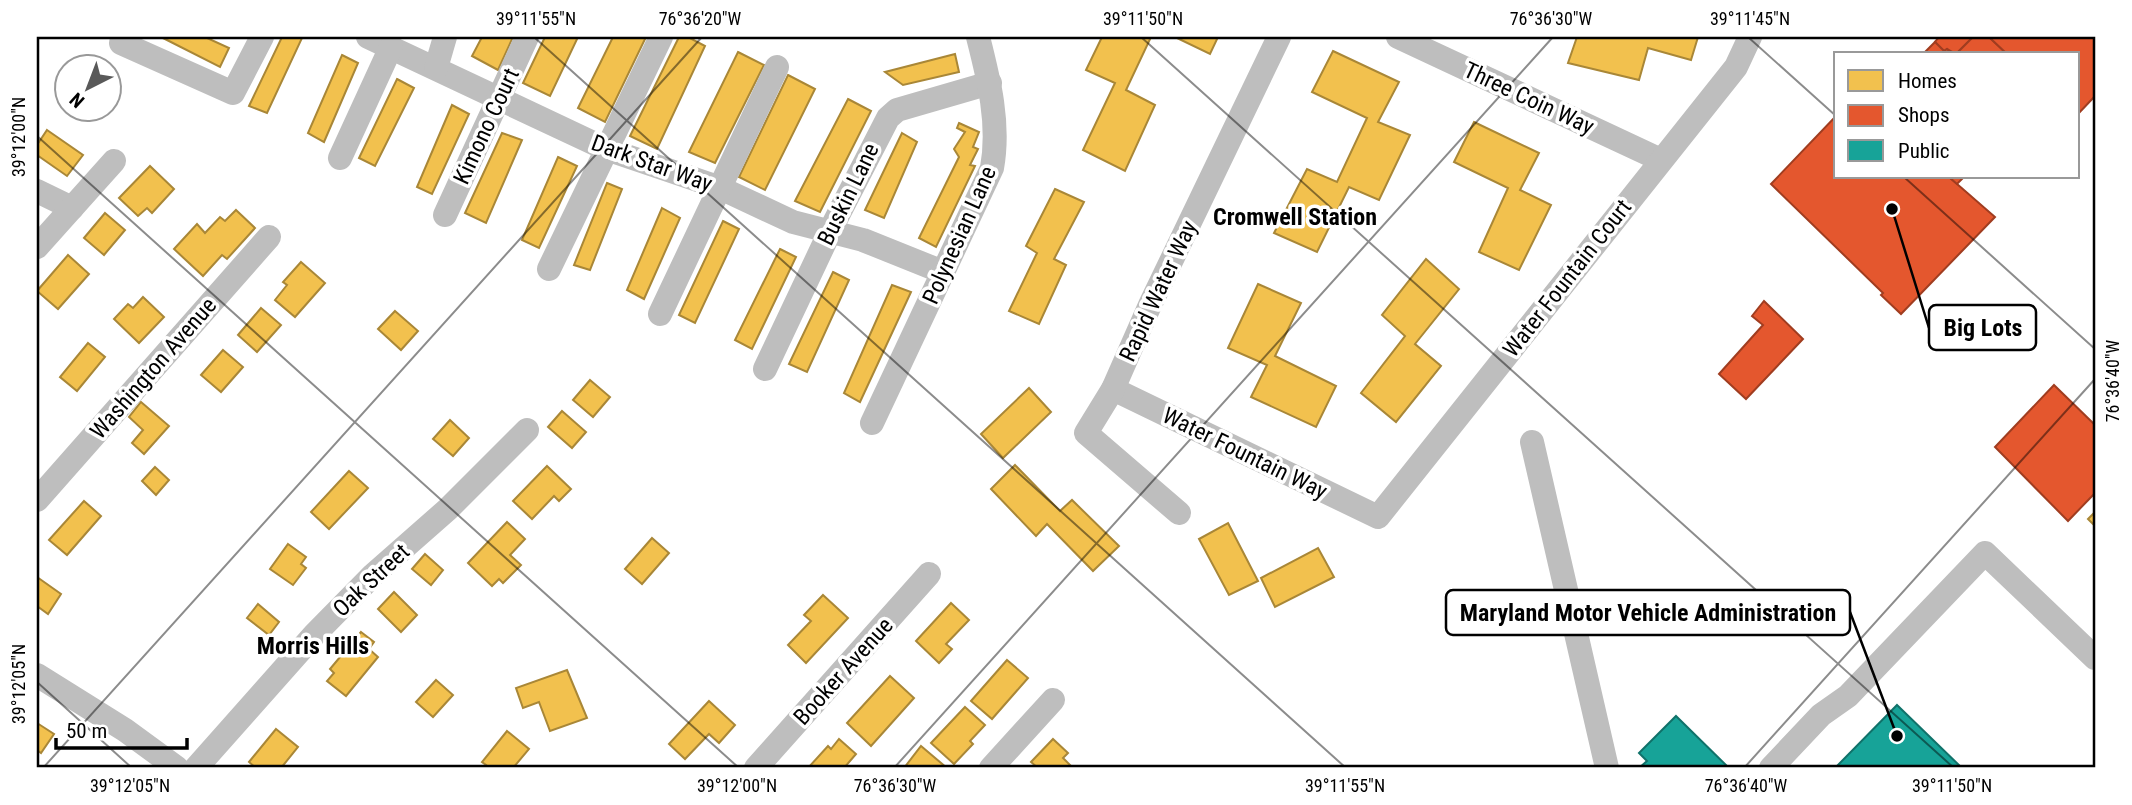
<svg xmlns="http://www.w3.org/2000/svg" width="2132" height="805" viewBox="0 0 2132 805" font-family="'Roboto Condensed',sans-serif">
<rect width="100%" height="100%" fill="#fff"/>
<g fill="#f2c14e" stroke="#a98737" stroke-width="2">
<path d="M161 37H205L229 48 220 67Z"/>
<path d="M282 37 302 38 267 113 249 106Z"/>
<path d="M482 37H513L498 70 472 56Z"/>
<path d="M545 37H578L550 96 523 83Z"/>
<path d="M613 37H646L605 122 578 108Z"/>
<path d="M679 37H688L705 46 657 149 630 136Z"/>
<path d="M1102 37H1151L1126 90 1155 105 1125 171 1083 150 1115 83 1086 70Z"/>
<path d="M1175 37H1218L1210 54Z"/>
<path d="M1577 37H1698L1691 60 1648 48 1639 80 1568 63Z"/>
<path d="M1333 51 1399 82 1378 122 1410 135 1379 200 1349 187 1317 252 1274 233 1307 169 1337 182 1367 118 1312 92Z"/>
<path d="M738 52 764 65 715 163 689 152Z"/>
<path d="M955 54 959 72 903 85 885 72Z"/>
<path d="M342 55 358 63 324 142 308 133Z"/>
<path d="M788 75 815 89 765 190 739 177Z"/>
<path d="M397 79 414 88 375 166 359 158Z"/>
<path d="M848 99 871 111 820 212 795 201Z"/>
<path d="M452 105 469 114 432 194 417 187Z"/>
<path d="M1474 122 1539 153 1520 190 1551 205 1519 270 1479 252 1508 188 1454 162Z"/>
<path d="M959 123 979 132 973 147 978 149 970 165 975 166 936 247 919 238 959 157 954 149 965 132 957 128Z"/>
<path d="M47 130 83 155 67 176 37 155V145Z"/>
<path d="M502 133 522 140 486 223 465 213Z"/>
<path d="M902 133 917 142 884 218 865 210Z"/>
<path d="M558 157 577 166 539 248 522 240Z"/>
<path d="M150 166 174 189 152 213 147 208 138 216 119 198Z"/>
<path d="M607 183 622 189 590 270 574 265Z"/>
<path d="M1055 189 1084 202 1054 259 1066 265 1039 324 1009 311 1037 253 1026 246Z"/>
<path d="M662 208 680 218 644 299 627 290Z"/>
<path d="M236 210 255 228 227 259 222 255 203 276 174 249 197 224 205 233 220 217 225 221Z"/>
<path d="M105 213 125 230 104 255 84 238Z"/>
<path d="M723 221 739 229 695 323 679 315Z"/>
<path d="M780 249 796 257 752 349 735 340Z"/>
<path d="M68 255 89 274 58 309 37 291Z"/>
<path d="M1426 259 1459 289 1415 344 1441 366 1396 422 1361 393 1405 336 1382 315Z"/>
<path d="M301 262 325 283 295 317 275 300 287 285 283 282Z"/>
<path d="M833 272 849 280 807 372 789 364Z"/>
<path d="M1258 284 1301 303 1275 356 1336 386 1316 427 1251 397 1267 365 1228 348Z"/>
<path d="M892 285 911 292 860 402 844 393Z"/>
<path d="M143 297 164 317 139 343 114 319 128 304 133 308Z"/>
<path d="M261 308 281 325 257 352 238 335Z"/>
<path d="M395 311 418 331 401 350 378 329Z"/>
<path d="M88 343 105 357 77 391 60 377Z"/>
<path d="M223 350 243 367 221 392 201 375Z"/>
<path d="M590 380 610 397 593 417 573 400Z"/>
<path d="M1029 388 1051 412 1003 458 981 434Z"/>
<path d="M141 402 169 426 144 454 132 443 143 430 129 417Z"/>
<path d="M562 411 586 432 572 448 548 427Z"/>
<path d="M450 420 469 438 453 456 433 439Z"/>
<path d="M1015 465 1060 511 1072 500 1119 546 1093 571 1047 524 1036 536 991 489Z"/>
<path d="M547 466 571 489 559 501 554 496 532 519 513 501Z"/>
<path d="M155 467 169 480 156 495 142 481Z"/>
<path d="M349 471 368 488 329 529 311 512Z"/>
<path d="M84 501 101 516 67 555 49 540Z"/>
<path d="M2095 512V526L2088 519Z"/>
<path d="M507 522 525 539 510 555 521 565 503 583 499 579 492 586 468 563Z"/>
<path d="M1228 523 1258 581 1229 595 1199 539Z"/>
<path d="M652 538 669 553 642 584 625 569Z"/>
<path d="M288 544 306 557 301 564 306 568 293 585 270 569Z"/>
<path d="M1318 548 1334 577 1275 607 1261 578Z"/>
<path d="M425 554 443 570 431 585 412 569Z"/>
<path d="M37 577 61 594 48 614 37 606Z"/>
<path d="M394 592 417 615 401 632 378 609Z"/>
<path d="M823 595 848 618 806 663 788 645 811 621 804 615Z"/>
<path d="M951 603 969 620 946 644 952 649 939 663 916 641Z"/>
<path d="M258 604 279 622 269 635 247 618Z"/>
<path d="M361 632 374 642 369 649 378 657 346 696 327 681 334 673 330 669Z"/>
<path d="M1007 660 1028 678 992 719 971 701Z"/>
<path d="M567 670 587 718 550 731 539 702 523 708 516 688Z"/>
<path d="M890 676 914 698 871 746 847 723Z"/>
<path d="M436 680 453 695 433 717 416 702Z"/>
<path d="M709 701 735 725 719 743 709 734 685 759 669 744Z"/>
<path d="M965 707 985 725 970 741 973 744 954 764 931 743Z"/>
<path d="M37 723 54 734 41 753 37 750Z"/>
<path d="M276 729 298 747 281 768H256L249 762Z"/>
<path d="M507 731 529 749 513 768H484L486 765 482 762Z"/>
<path d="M839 739 856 754 844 768H808L828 746 831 749Z"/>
<path d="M1053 739 1068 753 1063 758 1073 768H1038L1031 762Z"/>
<path d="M921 746 947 768H904Z"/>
</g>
<g fill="#e4572e" stroke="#a03d20" stroke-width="2">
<path d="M1939 37H1973L1956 54 1947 49 1944 51 1935 42Z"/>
<path d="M1973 37H1989L2007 54H1956Z"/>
<path d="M1989 37H2095V96L2078 114V54H2007Z"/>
<path d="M1935 42 1944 51 1947 49 1952 54H1923Z"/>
<path d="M1836 116V177H1949L1995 217 1901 314 1881 295 1883 293 1771 184Z"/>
<path d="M1949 177H1964L1957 184Z"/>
<path d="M1764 301 1803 339 1746 399 1719 374 1763 325 1752 316Z"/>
<path d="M2054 385 2095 425V493L2068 521 1995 447Z"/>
</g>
<g fill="#17a398" stroke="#10726a" stroke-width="2">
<path d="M1897 705 1962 768H1835Z"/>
<path d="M1676 716 1729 768H1639L1647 761 1639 753Z"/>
</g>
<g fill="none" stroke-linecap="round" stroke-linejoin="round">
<g stroke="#bebebe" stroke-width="24">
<path d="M368 37 606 149 718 187 793 222 863 240 943 272"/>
<path d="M1398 37 1661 160"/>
<path d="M121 43 233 93 262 37"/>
<path d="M436 68 445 37"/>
<path d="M340 158 391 47"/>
<path d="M37 191 72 208"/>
<path d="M445 215 527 37"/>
<path d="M37 247 114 161"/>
<path d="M549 269 661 37"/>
<path d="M660 314 777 67"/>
<path d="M765 369 834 223 888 118 897 110 990 83"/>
<path d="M1113 389 1378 517 1736 67 1750 37"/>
<path d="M872 423 992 168C1000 124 989 80 978 37"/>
<path d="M1532 442 1607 768"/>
<path d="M37 500 269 237"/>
<path d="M1179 513 1086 433 1113 389 1150 305 1279 37"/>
<path d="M37 675 125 730 177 768"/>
<path d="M196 768 314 635 373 575 448 509 527 430"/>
<path d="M756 768 929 574"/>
<path d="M991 768 1053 700"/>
<path d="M1771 768 1821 715 1848 696 1985 553 2095 658"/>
</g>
</g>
<path fill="none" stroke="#000" stroke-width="2" stroke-opacity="0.45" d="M534 37 1346 768M1141 37 1954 768M1748 37 1836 116M37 136 739 768M1904 177 2095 349M37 682 132 768M43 768 702 37M894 768 1553 37M1744 768 2095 379"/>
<g text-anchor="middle" stroke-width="7" stroke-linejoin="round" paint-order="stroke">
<g font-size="23" fill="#000" stroke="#fff">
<text transform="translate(1529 98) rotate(25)" y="8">Three Coin Way</text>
<text transform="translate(486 126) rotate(-65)" y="8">Kimono Court</text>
<text transform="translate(652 163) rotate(20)" y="8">Dark Star Way</text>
<text transform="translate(848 194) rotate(-64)" y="8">Buskin Lane</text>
<text transform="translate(959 235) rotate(-66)" y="8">Polynesian Lane</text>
<text transform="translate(1567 278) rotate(-52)" y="8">Water Fountain Court</text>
<text transform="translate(1158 291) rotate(-65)" y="8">Rapid Water Way</text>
<text transform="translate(153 368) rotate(-49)" y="8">Washington Avenue</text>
<text transform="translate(1245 453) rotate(26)" y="8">Water Fountain Way</text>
<text transform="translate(371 580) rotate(-43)" y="8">Oak Street</text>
<text transform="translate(843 671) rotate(-48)" y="8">Booker Avenue</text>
</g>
<g font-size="24" font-weight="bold" fill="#000" stroke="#fff">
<text x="1295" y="225">Cromwell Station</text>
<text x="313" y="654">Morris Hills</text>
</g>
</g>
<path fill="none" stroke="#000" stroke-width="2.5" d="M1892 209L1929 328M1897 736L1850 612"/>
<g fill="#000" stroke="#fff" stroke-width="2.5">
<circle cx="1892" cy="209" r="7"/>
<circle cx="1897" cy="736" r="7"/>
</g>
<g fill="#fff" stroke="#000" stroke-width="2.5">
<rect x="1929" y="305" width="107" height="45" rx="7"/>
<rect x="1446" y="590" width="404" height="45" rx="7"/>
</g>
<g font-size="24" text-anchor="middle" font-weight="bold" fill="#000">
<text x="1983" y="336">Big Lots</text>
<text x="1648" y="621">Maryland Motor Vehicle Administration</text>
</g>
<rect width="2132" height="805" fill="none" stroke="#ffffff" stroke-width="77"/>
<rect x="1834" y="52" width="245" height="126" fill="#ffffff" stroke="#999999" stroke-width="2"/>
<rect x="1848" y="70" width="35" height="21" fill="#f2c14e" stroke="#999999" stroke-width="2"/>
<text x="1898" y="88" font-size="21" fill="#000000">Homes</text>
<rect x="1848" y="105" width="35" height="21" fill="#e4572e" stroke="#999999" stroke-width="2"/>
<text x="1898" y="122" font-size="21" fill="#000000">Shops</text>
<rect x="1848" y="140" width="35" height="21" fill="#17a398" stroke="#999999" stroke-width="2"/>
<text x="1898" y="158" font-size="21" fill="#000000">Public</text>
<g transform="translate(88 88) rotate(222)"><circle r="33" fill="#ffffff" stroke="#999999" stroke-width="2"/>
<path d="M0-5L12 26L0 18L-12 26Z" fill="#595959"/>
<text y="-10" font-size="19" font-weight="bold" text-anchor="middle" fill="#000000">N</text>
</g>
<path d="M56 738v10h131v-10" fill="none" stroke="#000000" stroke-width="3.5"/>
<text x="66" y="738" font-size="21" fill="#000000" stroke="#ffffff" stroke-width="5" paint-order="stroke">50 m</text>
<rect x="38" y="38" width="2056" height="728" fill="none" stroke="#000" stroke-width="2.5"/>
<g font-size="18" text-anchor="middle" fill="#000">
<text x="536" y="25">39°11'55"N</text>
<text x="700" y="25">76°36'20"W</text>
<text x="1143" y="25">39°11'50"N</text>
<text x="1551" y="25">76°36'30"W</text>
<text x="1750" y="25">39°11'45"N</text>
<text transform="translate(19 137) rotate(-90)" y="6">39°12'00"N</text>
<text transform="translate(2113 381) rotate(-90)" y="6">76°36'40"W</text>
<text transform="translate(19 684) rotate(-90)" y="6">39°12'05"N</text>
<text x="130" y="792">39°12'05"N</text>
<text x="737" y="792">39°12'00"N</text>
<text x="895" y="792">76°36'30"W</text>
<text x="1345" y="792">39°11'55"N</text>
<text x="1746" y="792">76°36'40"W</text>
<text x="1952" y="792">39°11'50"N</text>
</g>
</svg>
